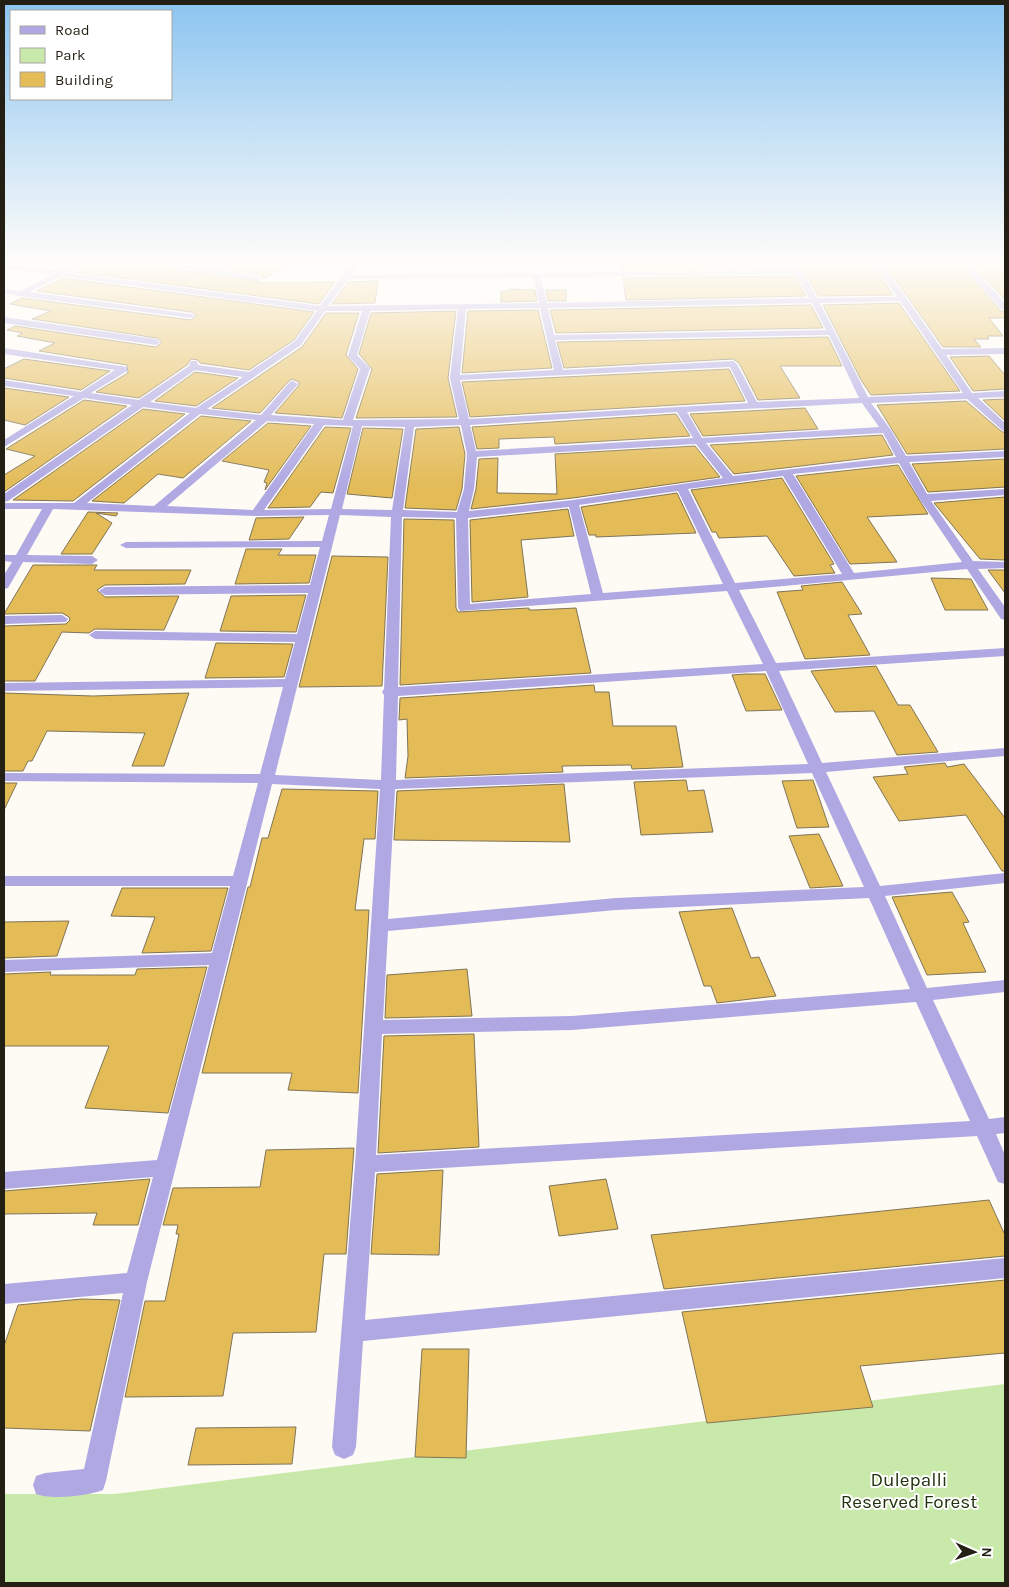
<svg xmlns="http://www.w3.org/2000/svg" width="1009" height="1587" viewBox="0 0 1009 1587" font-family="Karla,sans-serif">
<rect width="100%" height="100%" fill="#fefbf5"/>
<path fill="#c8e9a9" d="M1005 1384V1583H4V1494H115Z"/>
<g fill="#e3bb57" stroke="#807458">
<path d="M92 265H168L174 269 260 281 257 283 335 282 319 304 76 272Z"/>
<path d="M201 265H287L263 279V276L258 274Z"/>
<path d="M622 265H789L791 268 622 270Z"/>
<path d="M801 265H873L893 295 818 296Z"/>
<path d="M885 265H961L1001 311 1005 312V318H989L1003 336H987L989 339H974L981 347H943Z"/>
<path d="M974 265H1005V300Z"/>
<path d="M795 276 806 296 626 300 623 278Z"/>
<path d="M63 278 314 312 294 340 249 370 200 363 198 360 191 359 187 365 139 398 96 392 128 373 127 365 39 351 55 343 17 336 23 333 7 330 15 326 156 347 162 342 157 338 32 319 51 311 10 304 22 298 191 320 197 315 191 312 37 291Z"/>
<path d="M378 281 375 303 332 304 348 282Z"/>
<path d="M509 289 535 290 537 301 501 302V291H509Z"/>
<path d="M546 290H566V301H548Z"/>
<path d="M899 303 960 391 871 395 861 380 823 305Z"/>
<path d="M811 305 823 328 556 333 550 310Z"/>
<path d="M538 310 552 368 462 373 468 311Z"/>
<path d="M456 311 448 378 457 417 356 418 372 369 359 354 371 313Z"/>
<path d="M326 313H359L346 355 358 369 342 418 275 413 299 385V382L292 379 289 381 260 413 212 408 302 347Z"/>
<path d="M828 337 842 366H780L800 398 758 400 739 363 733 359 564 368 557 342Z"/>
<path d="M989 356 1005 375V389L973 391 950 357Z"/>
<path d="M24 359 110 371 81 390 4 378V369Z"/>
<path d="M729 369 745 401 470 417 462 382Z"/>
<path d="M195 372 238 378 196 406 155 401Z"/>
<path d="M4 388 69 397 25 425 4 420Z"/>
<path d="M1005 399V421L983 400Z"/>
<path d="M84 400 127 406 4 492V475L35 456 6 449Z"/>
<path d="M966 401 1001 431 1005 433V449L907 454 877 405Z"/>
<path d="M805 408 818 429 703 436 690 414Z"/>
<path d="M143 409 185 414 73 501 13 500Z"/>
<path d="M676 414 690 436 555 444 554 437 499 439V448L477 449 472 427Z"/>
<path d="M201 416 251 421 183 478 158 474 124 503 92 501Z"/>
<path d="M268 423 311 426 265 490 267 483 264 482 269 470 222 461Z"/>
<path d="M325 427 351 428 333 493 321 492 310 507 268 508Z"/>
<path d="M459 427 465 454 462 489 456 510 405 508 416 429Z"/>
<path d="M363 428 403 429 392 498 347 494Z"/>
<path d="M882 435 893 455 734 474 710 445Z"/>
<path d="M695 446 720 477 573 498 471 509 476 489 479 459 498 458 497 493 557 494 555 454Z"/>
<path d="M1005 459V487L928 492 912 464Z"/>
<path d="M898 465 928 514 867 517 897 562 850 564 796 476Z"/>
<path d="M782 478 834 564 830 565 835 573 794 576 767 536 719 538 716 532H712L691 490Z"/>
<path d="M677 493 696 533 596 537V535H589L581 507Z"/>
<path d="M1005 497V560L980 559 934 503Z"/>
<path d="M568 509 574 536 521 540 528 597 472 602 470 520Z"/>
<path d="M88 512 118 513 116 516 96 513 112 523 92 554H61Z"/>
<path d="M304 517 289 539 249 540 256 518Z"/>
<path d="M404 519 454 520 456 608 458 612 529 608V610H534L576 608 591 673 400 685Z"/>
<path d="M246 549H282L278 555H316L309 583 235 584Z"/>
<path d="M332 556 388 557 382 686 299 687Z"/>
<path d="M33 565H97L94 570H191L185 584 105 585 97 590 105 597 179 596 164 630 95 629 89 633 62 632 35 681H4V626L66 624 70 620 69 617 62 613 4 614Z"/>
<path d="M988 570H1005V593Z"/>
<path d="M931 578 971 579 988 610H945Z"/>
<path d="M842 582 862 614 848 615 870 655 805 659 777 592 803 590 801 586Z"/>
<path d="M306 595 296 632 220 631 231 596Z"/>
<path d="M216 643 293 644 284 677 205 678Z"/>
<path d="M876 666 898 705H910L938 752 897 755 874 711 835 712 811 671Z"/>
<path d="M745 674H765L782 710 746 711 732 675Z"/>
<path d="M594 685 595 692H609L613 726H676L683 767 632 769 631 765 562 766 563 772 405 778 408 756 407 719 399 720 400 698Z"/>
<path d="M4 693 93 696 189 693 164 766H132L145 733 47 731 32 761H28L23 771H4Z"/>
<path d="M945 763 947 767 964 764 1005 818V871H1002L966 815 899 821 873 777 908 774 904 767Z"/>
<path d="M686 780 688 791 704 790 713 832 641 835 634 782Z"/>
<path d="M813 780 829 827 797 828 782 781Z"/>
<path d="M4 783H17L4 810Z"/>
<path d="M564 784 570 842 394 840 397 791Z"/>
<path d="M282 789 378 791 375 839H364L355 910H369L358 1093 288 1090 292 1073H202L248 887H250L262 838H268Z"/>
<path d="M819 834 843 886 810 888 789 836Z"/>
<path d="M122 888H228L211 951 142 953 155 917 111 916Z"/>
<path d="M952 892 969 922 963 923 986 972 927 975 892 897Z"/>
<path d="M732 908 751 958 759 957 776 996 717 1003 711 986H704L679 912Z"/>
<path d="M69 921 57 956 4 958V922Z"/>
<path d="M207 967 168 1113 85 1108 109 1046H4V974L51 972 50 975H135L137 969Z"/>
<path d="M467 969 472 1016 385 1018 387 975Z"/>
<path d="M474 1034 479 1147 378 1153 384 1036Z"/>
<path d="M354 1148 346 1254H324L316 1332 233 1333 223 1396 125 1397 145 1301H165L179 1234H176L178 1225H163L173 1188 260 1187 266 1150Z"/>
<path d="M443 1170 439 1255 371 1254 377 1174Z"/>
<path d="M150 1179 138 1225H93L97 1213 4 1214V1191Z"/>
<path d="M606 1179 618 1229 559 1236 549 1186Z"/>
<path d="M989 1200 1005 1235V1256L664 1289 651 1235Z"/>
<path d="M1005 1280V1353L860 1366 873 1407 707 1423 682 1312Z"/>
<path d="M82 1299 120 1300 90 1431 4 1428V1346L18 1305Z"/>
<path d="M422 1349H469L466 1458 415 1457Z"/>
<path d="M296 1427 292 1464 188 1465 196 1428Z"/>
</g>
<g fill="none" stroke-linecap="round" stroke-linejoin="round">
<g fill="#afa8e3" fill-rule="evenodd">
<path d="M4 265 60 271 73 265H83L70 273 320 306 347 269 332 265H358L351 275 794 270 791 265H799L817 298 897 297 875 265H883L942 349 1005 348V354L946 355 972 393 1005 391V397L978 398 1005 423V431L1002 430 967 399 871 403 891 430 906 456 1005 451V457L909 462 927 494 1005 489V495L931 501 973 561 1005 562V568L978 569 1005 607V620L1001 619 967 569 739 590 776 663 1005 648V656L779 671 822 763 1005 748V756L826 772 880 886 1005 873V883L885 896 927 988 1005 980V992L933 1000 989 1119 1005 1117V1133L996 1134 1005 1155V1184L998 1182 977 1136 375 1172 365 1320 1005 1258V1278L363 1341 356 1447 353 1455 344 1459 335 1455 332 1447 355 1164 380 789 272 784 147 1282 106 1481 103 1490C87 1496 51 1500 36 1494L33 1485 36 1476 45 1473 84 1469 123 1293 4 1304V1284L127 1273 153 1177 4 1189V1172L157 1160 209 965 4 972V960L212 953 230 886H4V876H233L258 783 4 781V773L260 774 283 687 4 691V683L285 679 295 642 95 639 89 635 95 631 297 634 308 593 105 595 99 591 105 587 310 585 320 547 126 548 120 545 126 542 322 541 329 515 256 516 53 509 27 555 92 556 98 560 92 564 23 562 8 588 4 589V575L12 562 4 561V555H16L42 509H4V503H74L190 413 143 407 8 501 4 502V494L132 405 84 398 4 447V440L74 396 4 386V380L81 392 115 370 4 354V348L127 367V371L91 393 139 400 189 366 191 361H197L198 365 249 372 295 341 317 311 62 276 29 292 191 314 195 316 191 318 19 296 4 293V289L20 291 52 275 4 268ZM796 274 809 298 547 303 541 277ZM534 277 539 303 328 306 348 279ZM900 301 963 393 868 397 820 303ZM812 303 826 330 554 335 548 308ZM540 308 554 370 460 375 466 309ZM458 309 450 378 459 419 353 420 370 368 357 355 370 311ZM325 311H362L348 356 360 369 343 420 271 415 298 384 293 381 290 382 261 415 207 409 301 345ZM829 335 859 398 757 402 737 364 733 361 563 370 555 340ZM730 367 748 403 469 419 460 380ZM195 370 243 377 196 408 150 402ZM862 403 879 427 702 438 687 412ZM677 412 693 438 476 451 470 425ZM200 414 256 420 154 506 87 503ZM267 421 314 424 253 510 167 506ZM324 425 353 426 331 509 264 510ZM461 425 467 454 464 489 457 512 403 510 414 427ZM362 426 405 427 392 510 342 509ZM883 433 896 457 733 476 706 443ZM696 444 723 478 573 500 469 511 474 489 477 457ZM899 463 919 498 962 562 854 573 793 474ZM783 476 842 574 735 583 688 489ZM678 491 723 584 603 593 579 505ZM569 507 591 594 470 604 468 518ZM340 515 391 517 384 689 382 692 384 695 381 780 275 775ZM402 517 456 518 458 608 460 611 727 591 763 664 398 687ZM766 671 808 764 396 780 398 696ZM812 773 864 887 616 898 388 919 395 789ZM869 898 910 989 572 1016 383 1020 388 931 616 910ZM916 1002 970 1121 376 1155 382 1034 572 1030Z"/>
<path d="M170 265H189L258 276 262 278 258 280 174 267Z"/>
<path d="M963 265H971L1005 303V310H1002Z"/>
<path d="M4 317 156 339 160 342 156 345 4 323Z"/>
<path d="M62 615 68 619 66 622 4 624V616Z"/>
</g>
</g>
<linearGradient id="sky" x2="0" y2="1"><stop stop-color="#8bc4f0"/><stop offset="0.54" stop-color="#fffdfa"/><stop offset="1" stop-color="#fffdfa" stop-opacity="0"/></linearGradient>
<rect width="1009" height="487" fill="url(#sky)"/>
<g text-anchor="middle" stroke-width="4" stroke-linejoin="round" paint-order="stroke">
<g font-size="19" fill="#22330e" stroke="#fff">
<text x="909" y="1486">Dulepalli<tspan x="909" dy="22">Reserved Forest</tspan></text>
</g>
</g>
<rect width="1009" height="1587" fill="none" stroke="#241f14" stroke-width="10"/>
<rect x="10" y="10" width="162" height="90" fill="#ffffff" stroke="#a7a5a1"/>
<rect x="20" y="26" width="25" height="8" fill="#afa8e3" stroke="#a7a5a1"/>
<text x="55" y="35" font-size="15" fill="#241f14">Road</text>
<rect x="20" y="48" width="25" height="15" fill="#c8e9a9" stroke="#a7a5a1"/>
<text x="55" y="60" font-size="15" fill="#241f14">Park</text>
<rect x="20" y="72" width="25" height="15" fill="#e3bb57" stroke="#a7a5a1"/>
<text x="55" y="85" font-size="15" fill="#241f14">Building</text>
<g transform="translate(974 1552) rotate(92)" stroke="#ffffff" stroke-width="4" paint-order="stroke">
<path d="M0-4L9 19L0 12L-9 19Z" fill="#241f14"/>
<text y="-8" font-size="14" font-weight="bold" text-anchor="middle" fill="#241f14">N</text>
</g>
</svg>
